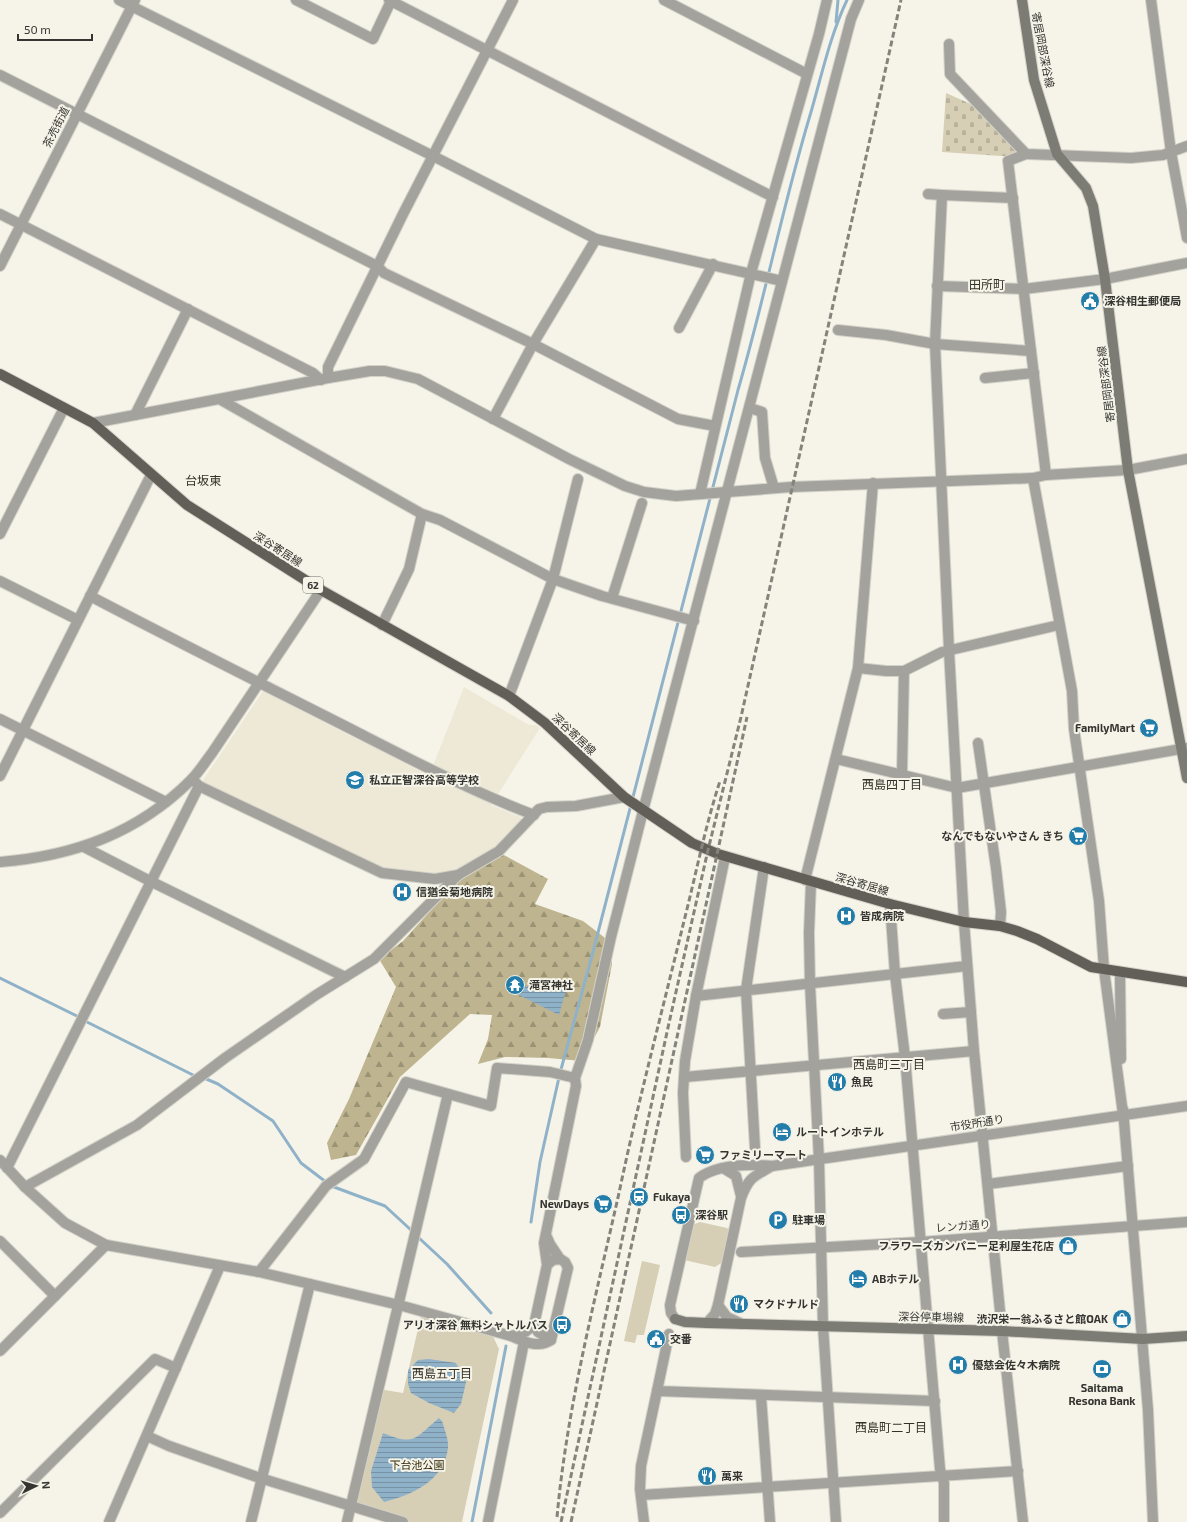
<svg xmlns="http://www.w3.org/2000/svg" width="1187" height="1522" viewBox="0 0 1187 1522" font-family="'Exo 2','Noto Sans JP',sans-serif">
<defs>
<pattern id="forest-firs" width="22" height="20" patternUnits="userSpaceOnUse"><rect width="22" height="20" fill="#beb48f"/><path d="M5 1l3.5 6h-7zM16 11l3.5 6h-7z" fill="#9b9375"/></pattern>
<pattern id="cemetery-stones" width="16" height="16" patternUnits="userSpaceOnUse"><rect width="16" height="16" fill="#d6cfb5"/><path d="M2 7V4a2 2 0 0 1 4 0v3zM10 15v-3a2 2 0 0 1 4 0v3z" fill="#b8b29c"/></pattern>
<pattern id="water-rules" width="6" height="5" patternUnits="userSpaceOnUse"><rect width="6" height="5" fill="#8fb2c9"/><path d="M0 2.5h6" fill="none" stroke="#7692a4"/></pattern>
</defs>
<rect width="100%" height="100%" fill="#f6f4e9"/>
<path fill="#eee9d6" d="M464 687 529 725H536L540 728 491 805 520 817 522 822 503 841 465 867 436 874 383 870 201 783 263 691 429 776Z"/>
<path fill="url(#forest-firs)" d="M502 854 548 879 535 904 583 921 609 941 612 964 600 1027 582 1061 548 1058 505 1057 478 1064 488 1039 492 1015 470 1014 400 1077 356 1155 331 1160 327 1143 349 1099 396 987 379 959 403 941 463 875Z"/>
<path fill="url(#cemetery-stones)" d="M946 93 973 105 1017 149 1016 157 942 152Z"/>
<g fill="#d6cfb5">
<path d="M700 1222 727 1228 729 1230 723 1262 715 1267 684 1260 692 1225Z"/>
<path d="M642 1261 660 1265 644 1335H637L635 1343 624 1341Z"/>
<path d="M422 1312 490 1330 499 1349 462 1522H403L351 1505 379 1389 403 1393Z"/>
</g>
<g fill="url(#water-rules)">
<path d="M560 981 566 990 559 1015 513 992 512 987 516 984 531 987 538 984Z"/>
<path d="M429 1359 456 1363 466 1382 461 1404 454 1413 429 1403 411 1393 408 1384V1370L418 1360Z"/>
<path d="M439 1418 442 1421C444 1428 449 1440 448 1448 444 1481 412 1495 384 1502L372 1487 371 1471 383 1433C415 1446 414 1439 439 1418Z"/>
</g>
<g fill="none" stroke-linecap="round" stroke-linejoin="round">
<g stroke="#8fb2c9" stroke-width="3">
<path d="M836 22 838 0"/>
<path d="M0 978 79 1017"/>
<path d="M85 1021 195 1076"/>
<path d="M204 1078 218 1084 273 1121 301 1163 326 1182"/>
<path d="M334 1187 385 1206 411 1230"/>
<path d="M531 1222 540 1162 560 1073 593 952 738 390C765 298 783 204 811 112 822 74 830 36 847 0"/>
<path d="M419 1238 447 1264 491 1313"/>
<path d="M472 1522 506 1346"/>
</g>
<g stroke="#d3d1c8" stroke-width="12">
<g id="minor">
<path d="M119 0 433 156 596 239 782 281"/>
<path d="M296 0 373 39 391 1"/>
<path d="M389 0 773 197"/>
<path d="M664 0 807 74"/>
<path d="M1151 0 1171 152"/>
<path d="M949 44 950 74 1026 154 1131 158 1163 155 1187 146"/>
<path d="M0 75 377 266 384 273 533 344 678 419 715 426"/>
<path d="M1026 154 1008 161 1046 475"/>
<path d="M928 194 942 195 935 344 949 650 964 922 974 1051 1002 1331 1023 1522"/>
<path d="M942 195 1013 198"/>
<path d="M0 214 313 373 321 380"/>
<path d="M679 328 713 264"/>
<path d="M838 330 886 335 935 344 1031 351"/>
<path d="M328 378V367L403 214 513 0"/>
<path d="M985 378 1034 373"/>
<path d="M221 400 422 514 440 520 553 579 602 596 694 621"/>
<path d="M750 408 762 412 765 458 774 488"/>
<path d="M135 415 188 309"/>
<path d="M493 419 533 344 596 239"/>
<path d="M1033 478 1072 691 1074 729 1099 901 1104 969 1123 1114"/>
<path d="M791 487 1033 478 1046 475 1128 470 1187 459"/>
<path d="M700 494 751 273 819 34 827 0"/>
<path d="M0 534 64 408"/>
<path d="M0 581 78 620"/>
<path d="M90 596C174 640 258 682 343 725 406 757 468 790 534 815"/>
<path d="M612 598 642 503"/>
<path d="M382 625 409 569 422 514"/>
<path d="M858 668 886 671H904"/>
<path d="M509 696 553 579 578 479"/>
<path d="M0 719 166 802"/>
<path d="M978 743 996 868 1001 912 1000 926"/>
<path d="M836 759 957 788 1187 748"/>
<path d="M902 774 904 671 942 652 1059 625"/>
<path d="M0 776 151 475"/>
<path d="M192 779 199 786 382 873 435 879 458 875 499 851 539 809 547 807 576 806 624 797"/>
<path d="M84 847 150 881 345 977"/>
<path d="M805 880 858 668 873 483"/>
<path d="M890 904 895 974 905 1057 940 1469 944 1483V1522"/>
<path d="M1120 973 1121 1059"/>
<path d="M696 996 724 862"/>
<path d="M943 1014 971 1012"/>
<path d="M685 1077 974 1051"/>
<path d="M1123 1109 1148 1410 1153 1522"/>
<path d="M755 1148 746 990 764 867"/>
<path d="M686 1157 683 1093 685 1061 696 996 967 966"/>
<path d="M7 1168 199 786"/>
<path d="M723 1168 736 1176 741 1196"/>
<path d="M988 1184 1128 1166"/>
<path d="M25 1187 137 1125 225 1058 316 995 374 959 458 875"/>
<path d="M546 1235 550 1244 560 1259"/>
<path d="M0 1241 55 1296"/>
<path d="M741 1252 920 1242 1187 1222"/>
<path d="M560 1259 565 1262 568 1268 551 1340C539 1349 522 1341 511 1336L525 1332 534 1325 547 1265 553 1260Z"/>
<path d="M547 1265 544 1243 576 1086 575 1078 588 1040 611 937 643 811 851 19 859 0"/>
<path d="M259 1272 326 1186 364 1159 406 1082 491 1106 497 1068 550 1072 575 1078"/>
<path d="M718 1305 727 1317 742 1324"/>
<path d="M675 1319 671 1313 670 1305 699 1178C718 1164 749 1164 772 1166"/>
<path d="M707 1323 715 1314 718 1305 741 1198C749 1177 753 1177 772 1166"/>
<path d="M534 1325 538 1332 551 1340"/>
<path d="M669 1334 657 1391 935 1401"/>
<path d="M0 1351 106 1245"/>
<path d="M761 1396 770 1522"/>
<path d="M147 1436 169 1446 260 1478 403 1522"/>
<path d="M641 1495 1018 1471"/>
<path d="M0 1513 155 1359 176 1368"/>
<path d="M251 1522 310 1284"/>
<path d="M347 1522 448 1094"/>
<path d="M488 1522 524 1342"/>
</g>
</g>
<g stroke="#d3d1c8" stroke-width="12">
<g id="tertiary">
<path d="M1171 152 1187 238"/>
<path d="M0 266 135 0"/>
<path d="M937 286 1024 289 1105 279 1187 263"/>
<path d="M93 423 328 378 370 371H385L418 379 569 459 625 486 644 492 676 496 791 487"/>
<path d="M0 862C74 856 138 833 191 780 199 772 205 762 212 753L321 590"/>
<path d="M811 882 809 933 810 984 819 1160 823 1326 836 1522"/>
<path d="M0 1160 25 1187 65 1223 106 1245 259 1272 399 1305 511 1336"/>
<path d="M772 1166 1187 1106"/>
<path d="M109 1522 220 1266"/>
<path d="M644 1522 640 1489 641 1466 657 1391"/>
</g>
</g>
<g stroke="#d3d1c8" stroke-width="12">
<g id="secondary">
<path d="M1022 0 1034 80 1057 154 1086 188 1093 206 1105 279 1128 470 1187 778"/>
<path d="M675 1319 685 1322 707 1323 1002 1331 1143 1339 1187 1336"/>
</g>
</g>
<g stroke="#d3d1c8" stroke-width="12">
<path id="primary" d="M0 374 93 423 187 505 321 590 509 696 545 723 624 797 692 843 718 854 890 904 964 922 1000 926 1017 931 1037 939 1091 967 1187 982"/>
</g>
<use href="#minor" stroke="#a3a29d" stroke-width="10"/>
<use href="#tertiary" stroke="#a3a29d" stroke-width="10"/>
<use href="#secondary" stroke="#7c7b74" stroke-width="10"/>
<use href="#primary" stroke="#615f57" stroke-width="10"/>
<g stroke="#84837c" stroke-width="3" stroke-dasharray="6 3" stroke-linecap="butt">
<path d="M557 1517C567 1407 595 1300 619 1193 638 1102 662 1012 684 921 696 874 705 827 720 781"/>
<path d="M561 1522 669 1023 708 850 741 717 901 0"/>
<path d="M571 1522 747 717"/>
</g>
</g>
<defs>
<g id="civic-disc" transform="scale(1)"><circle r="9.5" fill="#237dab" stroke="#f6f4e9"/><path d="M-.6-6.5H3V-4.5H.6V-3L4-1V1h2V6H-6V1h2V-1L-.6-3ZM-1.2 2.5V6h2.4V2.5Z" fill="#fff"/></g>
<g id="supermarket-disc" transform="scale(1)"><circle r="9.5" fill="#237dab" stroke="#f6f4e9"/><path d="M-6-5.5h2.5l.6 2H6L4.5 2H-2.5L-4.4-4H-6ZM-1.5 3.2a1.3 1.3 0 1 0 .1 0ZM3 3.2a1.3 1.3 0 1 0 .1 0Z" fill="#fff"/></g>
<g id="school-disc" transform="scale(1)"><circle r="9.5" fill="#237dab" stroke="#f6f4e9"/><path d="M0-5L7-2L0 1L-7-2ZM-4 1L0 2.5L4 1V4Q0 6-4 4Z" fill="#fff"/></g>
<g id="hospital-disc" transform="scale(1)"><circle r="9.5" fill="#237dab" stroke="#f6f4e9"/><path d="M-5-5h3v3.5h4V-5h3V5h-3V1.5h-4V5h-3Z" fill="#fff"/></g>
<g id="temple-disc" transform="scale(1)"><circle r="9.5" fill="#237dab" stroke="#f6f4e9"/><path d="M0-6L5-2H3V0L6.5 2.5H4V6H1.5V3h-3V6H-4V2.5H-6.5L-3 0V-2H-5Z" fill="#fff"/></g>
<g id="restaurant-disc" transform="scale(1)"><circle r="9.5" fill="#237dab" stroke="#f6f4e9"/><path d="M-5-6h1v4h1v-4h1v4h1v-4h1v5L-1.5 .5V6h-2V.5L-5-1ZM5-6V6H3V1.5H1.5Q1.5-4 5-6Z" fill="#fff"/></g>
<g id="hotel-disc" transform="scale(1)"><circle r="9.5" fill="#237dab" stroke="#f6f4e9"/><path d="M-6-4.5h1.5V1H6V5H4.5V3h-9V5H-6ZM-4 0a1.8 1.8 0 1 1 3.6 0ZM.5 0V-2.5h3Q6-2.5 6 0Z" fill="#fff"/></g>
<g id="station-disc" transform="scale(1)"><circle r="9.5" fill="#237dab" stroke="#f6f4e9"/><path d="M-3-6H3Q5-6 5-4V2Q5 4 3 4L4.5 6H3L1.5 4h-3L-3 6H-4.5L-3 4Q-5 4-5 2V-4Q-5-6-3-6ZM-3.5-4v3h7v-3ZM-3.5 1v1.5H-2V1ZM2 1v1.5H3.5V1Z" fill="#fff"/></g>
<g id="bus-disc" transform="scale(1)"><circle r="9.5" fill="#237dab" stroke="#f6f4e9"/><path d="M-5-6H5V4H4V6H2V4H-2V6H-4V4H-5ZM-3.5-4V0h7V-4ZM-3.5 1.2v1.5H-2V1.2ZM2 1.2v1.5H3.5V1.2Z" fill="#fff"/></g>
<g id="parking-disc" transform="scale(1)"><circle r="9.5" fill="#237dab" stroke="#f6f4e9"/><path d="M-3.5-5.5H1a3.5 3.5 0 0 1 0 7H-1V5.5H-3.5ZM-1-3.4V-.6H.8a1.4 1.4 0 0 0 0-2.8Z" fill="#fff"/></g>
<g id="shop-disc" transform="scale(1)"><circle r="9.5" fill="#237dab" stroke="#f6f4e9"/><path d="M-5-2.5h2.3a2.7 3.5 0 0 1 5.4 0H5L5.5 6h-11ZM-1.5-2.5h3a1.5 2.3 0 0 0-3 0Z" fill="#fff"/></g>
<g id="bank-disc" transform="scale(1)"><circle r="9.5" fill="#237dab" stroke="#f6f4e9"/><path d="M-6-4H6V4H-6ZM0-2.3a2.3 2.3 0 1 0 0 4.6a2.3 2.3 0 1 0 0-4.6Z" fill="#fff"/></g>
</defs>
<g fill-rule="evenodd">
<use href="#civic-disc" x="1090" y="301"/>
<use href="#supermarket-disc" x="1149" y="728"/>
<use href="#school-disc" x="355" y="780"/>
<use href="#supermarket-disc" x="1078" y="836"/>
<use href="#hospital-disc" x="402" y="892"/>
<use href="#hospital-disc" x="846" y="916"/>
<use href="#temple-disc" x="515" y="985"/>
<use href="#restaurant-disc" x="837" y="1082"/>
<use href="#hotel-disc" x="782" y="1132"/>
<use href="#supermarket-disc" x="705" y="1155"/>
<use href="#station-disc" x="639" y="1197"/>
<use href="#supermarket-disc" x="603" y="1204"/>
<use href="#bus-disc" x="681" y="1215"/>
<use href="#parking-disc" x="778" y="1220"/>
<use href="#shop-disc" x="1068" y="1246"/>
<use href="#hotel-disc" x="858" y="1279"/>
<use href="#restaurant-disc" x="739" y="1304"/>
<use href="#shop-disc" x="1122" y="1319"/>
<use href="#bus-disc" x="562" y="1325"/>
<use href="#civic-disc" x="656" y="1339"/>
<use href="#hospital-disc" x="958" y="1365"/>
<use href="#bank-disc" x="1102" y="1369"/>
<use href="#restaurant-disc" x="707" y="1476"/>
</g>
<g text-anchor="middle" stroke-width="4" stroke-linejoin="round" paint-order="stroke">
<rect fill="#f6f4e9" stroke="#6f6e68" stroke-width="1" x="303" y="577" width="20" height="16" rx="3"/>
<g font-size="10" font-weight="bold" fill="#353430">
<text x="313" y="589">62</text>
</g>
<g font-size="11" fill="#353430" stroke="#f6f4e9">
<text transform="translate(1043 50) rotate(79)" y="4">寄居岡部深谷線</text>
<text transform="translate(56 127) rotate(-63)" y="4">茶売街道</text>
<text transform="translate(1106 384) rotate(-97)" y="4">寄居岡部深谷線</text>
<text transform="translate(278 549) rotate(32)" y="4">深谷寄居線</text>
<text transform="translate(574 734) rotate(43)" y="4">深谷寄居線</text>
<text transform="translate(862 884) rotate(16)" y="4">深谷寄居線</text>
<text transform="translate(977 1123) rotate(-9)" y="4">市役所通り</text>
<text transform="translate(963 1226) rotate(-4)" y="4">レンガ通り</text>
<text transform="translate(931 1317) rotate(1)" y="4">深谷停車場線</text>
</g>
<g font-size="11" font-weight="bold" fill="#353430" stroke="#f6f4e9" text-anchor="start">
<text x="1104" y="305">深谷相生郵便局</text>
<text x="1135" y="732" text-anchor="end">FamilyMart</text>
<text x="369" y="784">私立正智深谷高等学校</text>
<text x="1064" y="840" text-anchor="end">なんでもないやさん きち</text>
<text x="416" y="896">信猶会菊地病院</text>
<text x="860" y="920">皆成病院</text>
<text x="529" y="989">滝宮神社</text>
<text x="851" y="1086">魚民</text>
<text x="796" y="1136">ルートインホテル</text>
<text x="719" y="1159">ファミリーマート</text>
<text x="653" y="1201">Fukaya</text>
<text x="589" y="1208" text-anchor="end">NewDays</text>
<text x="695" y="1219">深谷駅</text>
<text x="792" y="1224">駐車場</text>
<text x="1054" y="1250" text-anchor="end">フラワーズカンパニー足利屋生花店</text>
<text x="872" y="1283">ABホテル</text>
<text x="753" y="1308">マクドナルド</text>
<text x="1108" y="1323" text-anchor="end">渋沢栄一翁ふるさと館OAK</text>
<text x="548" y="1329" text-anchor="end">アリオ深谷 無料シャトルバス</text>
<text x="670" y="1343">交番</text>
<text x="972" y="1369">優慈会佐々木病院</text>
<text x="1102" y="1392" text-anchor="middle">Saitama<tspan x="1102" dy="13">Resona Bank</tspan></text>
<text x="721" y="1480">萬来</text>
</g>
<g font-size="11" fill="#312909" stroke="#f6f4e9">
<text x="417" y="1469">下台池公園</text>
</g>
<g font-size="12" fill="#333028" stroke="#f6f4e9">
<text x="987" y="289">田所町</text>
<text x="203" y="485">台坂東</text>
<text x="892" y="789">西島四丁目</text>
<text x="889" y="1069">西島町三丁目</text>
<text x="442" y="1378">西島五丁目</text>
<text x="891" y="1432">西島町二丁目</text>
</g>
</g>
<g transform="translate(36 1486) rotate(85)" stroke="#f6f4e9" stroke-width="3" paint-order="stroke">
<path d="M0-3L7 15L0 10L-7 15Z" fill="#353430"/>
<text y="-6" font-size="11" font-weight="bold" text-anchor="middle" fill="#353430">N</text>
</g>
<path d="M18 34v6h74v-6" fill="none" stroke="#353430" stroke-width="2"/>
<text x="24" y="34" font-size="12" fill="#353430" stroke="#f6f4e9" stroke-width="3" paint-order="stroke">50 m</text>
</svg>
